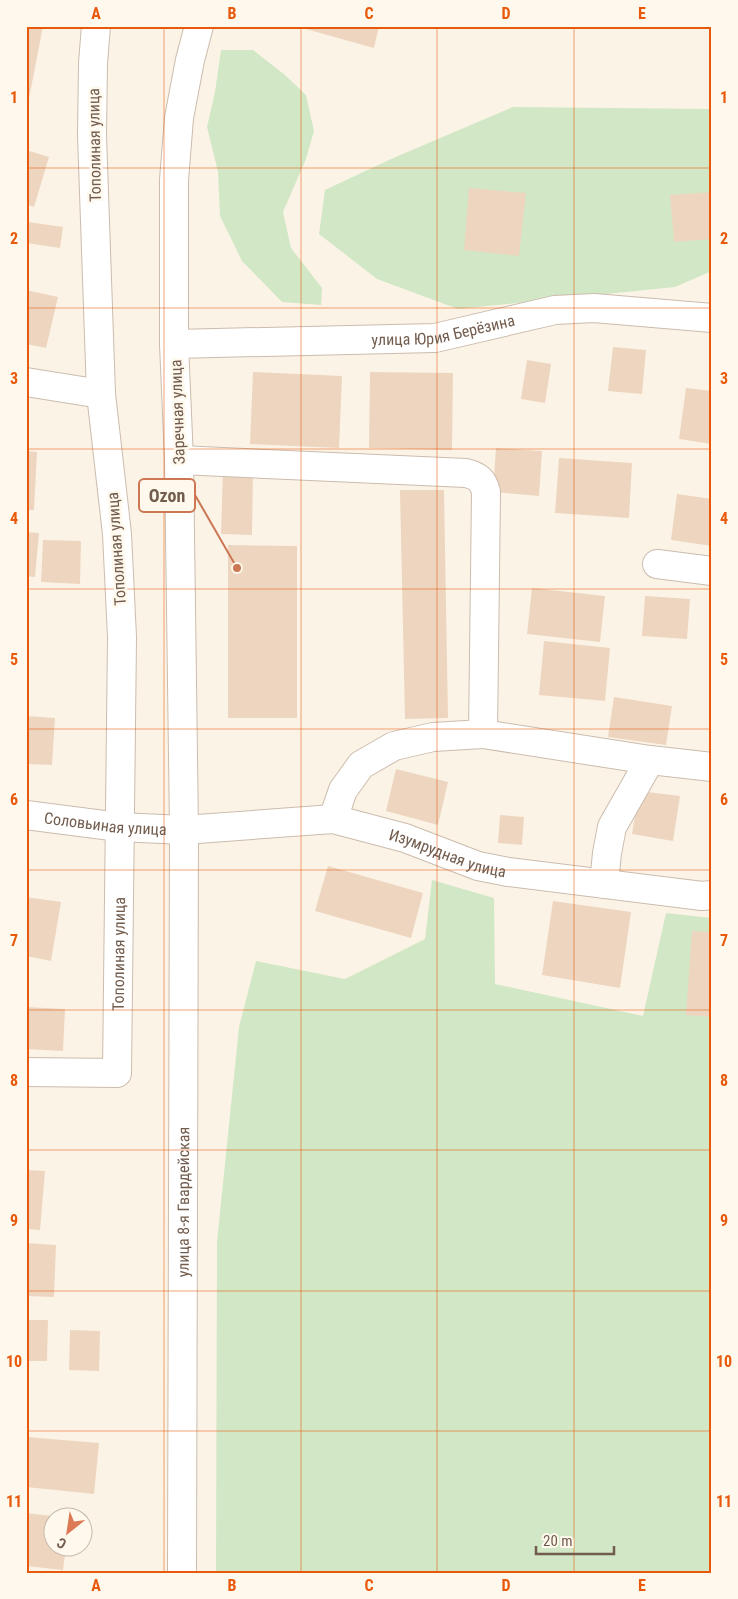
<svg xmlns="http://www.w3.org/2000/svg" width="738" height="1599" viewBox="0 0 738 1599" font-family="'Roboto Condensed',sans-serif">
<rect width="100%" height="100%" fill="#fbf4e6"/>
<g fill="#d2e7c6">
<path d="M221 50H253L285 75 306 95 314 131 306 159 283 212 291 248 322 288 321 305 282 302 242 261 220 216 218 172 207 127 215 92Z"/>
<path d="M513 107 712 109V271L675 287 458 309 377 279 319 234 325 190 391 159Z"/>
<path d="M432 880 494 898 495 984 643 1016 666 913 712 918V1573H216L217 1242 239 1027 256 961 345 979 425 939Z"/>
</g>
<g fill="#eed5c0">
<path d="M26 26H43L27 109H26Z"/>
<path d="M295 26H379L374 48Z"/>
<path d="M26 150 49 157 34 207 26 204Z"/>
<path d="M469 188 526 193 519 256 464 250Z"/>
<path d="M712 192V239L674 242 670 195Z"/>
<path d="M28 222 63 227 60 248 26 243Z"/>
<path d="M26 290 58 297 46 348 26 344Z"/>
<path d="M613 347 646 350 642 394 608 391Z"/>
<path d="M527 360 551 364 545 403 521 399Z"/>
<path d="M253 372 342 376 339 448 250 444Z"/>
<path d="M370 372 453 373 452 450 369 448Z"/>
<path d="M686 388 712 391V444L679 439Z"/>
<path d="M496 448 542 451 539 496 493 492Z"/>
<path d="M26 451 37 452 34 510H26Z"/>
<path d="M559 458 632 463 629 518 555 513Z"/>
<path d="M223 469 253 470 252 535 221 534Z"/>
<path d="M400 490H444L448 718 405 719Z"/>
<path d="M677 494 712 499V546L671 540Z"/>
<path d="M26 532 39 533 35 577 26 576Z"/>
<path d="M43 540 81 541 80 584 41 582Z"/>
<path d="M228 545 297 546V718H228Z"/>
<path d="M532 588 605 596 600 642 527 634Z"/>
<path d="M645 596 690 599 687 639 642 636Z"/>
<path d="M544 641 610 648 605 701 539 695Z"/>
<path d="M614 697 672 706 666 745 608 737Z"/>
<path d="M26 716 55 718 52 765 26 764Z"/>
<path d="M396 769 448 782 438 825 386 811Z"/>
<path d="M639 791 680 796 673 841 632 834Z"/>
<path d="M500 815 524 817 522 845 498 843Z"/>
<path d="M328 866 423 893 411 938 315 911Z"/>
<path d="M26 897 61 902 51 961 26 956Z"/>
<path d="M553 901 631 912 620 988 542 975Z"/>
<path d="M692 931 712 932V1017L686 1015Z"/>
<path d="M26 1007 65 1009 63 1051 26 1049Z"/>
<path d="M26 1170 45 1171 40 1230 26 1229Z"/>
<path d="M26 1243 56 1245 54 1297 26 1296Z"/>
<path d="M26 1320H48L47 1361H26Z"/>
<path d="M70 1330 100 1331 99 1371 69 1370Z"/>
<path d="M27 1437 99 1443 94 1494 26 1487Z"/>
<path d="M26 1513 52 1516V1546H66L63 1570 26 1566Z"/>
</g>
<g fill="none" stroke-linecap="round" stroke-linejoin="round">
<g stroke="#ccbcad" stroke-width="30">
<g id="minor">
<path id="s1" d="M174 344 435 338 555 310 594 308 712 318"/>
<path d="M26 382 101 394"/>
<path d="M179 460 466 473C478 476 483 480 486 492L483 734"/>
<path d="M657 564 712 571"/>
<path id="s2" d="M26 815 119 827 184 830 333 819 405 838 478 866 508 872 702 896 712 895"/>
<path d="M333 819 343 790 361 765 394 746 433 737 483 734 650 760 712 767"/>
<path d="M604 884 607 853 612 827 650 760"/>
<path id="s3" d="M26 1072 117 1073 122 637 117 534 101 394 92 135 93 63 96 26"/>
<path id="s4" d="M182 1573 184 830 179 460 174 344V180L179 118 190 60 199 26"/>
</g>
</g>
<use href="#minor" stroke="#fff" stroke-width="28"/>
</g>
<path fill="none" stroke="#e8590c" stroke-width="1" stroke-opacity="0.55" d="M164 26V1573M301 26V1573M437 26V1573M574 26V1573M26 168H712M26 308H712M26 449H712M26 589H712M26 729H712M26 870H712M26 1010H712M26 1150H712M26 1291H712M26 1431H712"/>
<g text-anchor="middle" stroke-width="5" stroke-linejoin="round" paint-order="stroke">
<g font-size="16" fill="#725c4d" stroke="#fef8ed">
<text transform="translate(94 145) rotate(-91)" y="6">Тополиная улица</text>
<text dy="6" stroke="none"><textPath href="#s1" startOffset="270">улица Юрия Берёзина</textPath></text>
<text transform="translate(177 412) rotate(-92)" y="6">Заречная улица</text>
<text transform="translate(116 549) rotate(-94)" y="6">Тополиная улица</text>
<text dy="6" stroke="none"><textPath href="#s2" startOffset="80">Соловьиная улица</textPath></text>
<text dy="6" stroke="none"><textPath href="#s2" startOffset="428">Изумрудная улица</textPath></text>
<text dy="6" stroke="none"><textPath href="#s3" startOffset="210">Тополиная улица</textPath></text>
<text dy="6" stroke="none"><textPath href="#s4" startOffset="371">улица 8-я Гвардейская</textPath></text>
</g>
</g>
<path fill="none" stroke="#cc7654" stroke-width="2" d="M237 568L195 495"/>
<circle fill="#cc7654" stroke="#fef8ed" stroke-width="2" cx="237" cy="568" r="5"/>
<rect fill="#fef8ed" stroke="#cc7654" stroke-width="2" x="139" y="479" width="56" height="33" rx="5"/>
<g font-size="18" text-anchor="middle" font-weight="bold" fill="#725c4d">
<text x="167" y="502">Ozon</text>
</g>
<rect width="738" height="1599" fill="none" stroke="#fef8ed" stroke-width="55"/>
<g transform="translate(68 1532) rotate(210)"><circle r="24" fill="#fef8ed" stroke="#c6baad"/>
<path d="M0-4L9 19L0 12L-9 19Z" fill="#dc7a55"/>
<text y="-8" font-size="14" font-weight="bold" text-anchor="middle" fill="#725c4d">С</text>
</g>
<path d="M536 1546v8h78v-8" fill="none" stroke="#725c4d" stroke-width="2.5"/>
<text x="543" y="1546" font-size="15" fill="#725c4d" stroke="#fef8ed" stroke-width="4" paint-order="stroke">20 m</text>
<rect x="28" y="28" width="682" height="1544" fill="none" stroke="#e8590c" stroke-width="2"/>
<g font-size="16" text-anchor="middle" font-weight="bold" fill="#e8590c">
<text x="96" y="19">A</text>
<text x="232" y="19">B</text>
<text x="369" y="19">C</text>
<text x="506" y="19">D</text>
<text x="642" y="19">E</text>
<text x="14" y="103">1</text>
<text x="724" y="103">1</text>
<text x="14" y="244">2</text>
<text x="724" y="244">2</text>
<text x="14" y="384">3</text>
<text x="724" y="384">3</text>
<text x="14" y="524">4</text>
<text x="724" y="524">4</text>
<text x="14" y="665">5</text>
<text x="724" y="665">5</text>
<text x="14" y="805">6</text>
<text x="724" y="805">6</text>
<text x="14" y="946">7</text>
<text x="724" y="946">7</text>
<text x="14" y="1086">8</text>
<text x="724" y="1086">8</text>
<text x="14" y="1226">9</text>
<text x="724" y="1226">9</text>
<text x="14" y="1367">10</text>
<text x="724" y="1367">10</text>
<text x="14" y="1507">11</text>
<text x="724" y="1507">11</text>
<text x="96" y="1591">A</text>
<text x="232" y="1591">B</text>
<text x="369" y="1591">C</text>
<text x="506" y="1591">D</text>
<text x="642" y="1591">E</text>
</g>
</svg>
